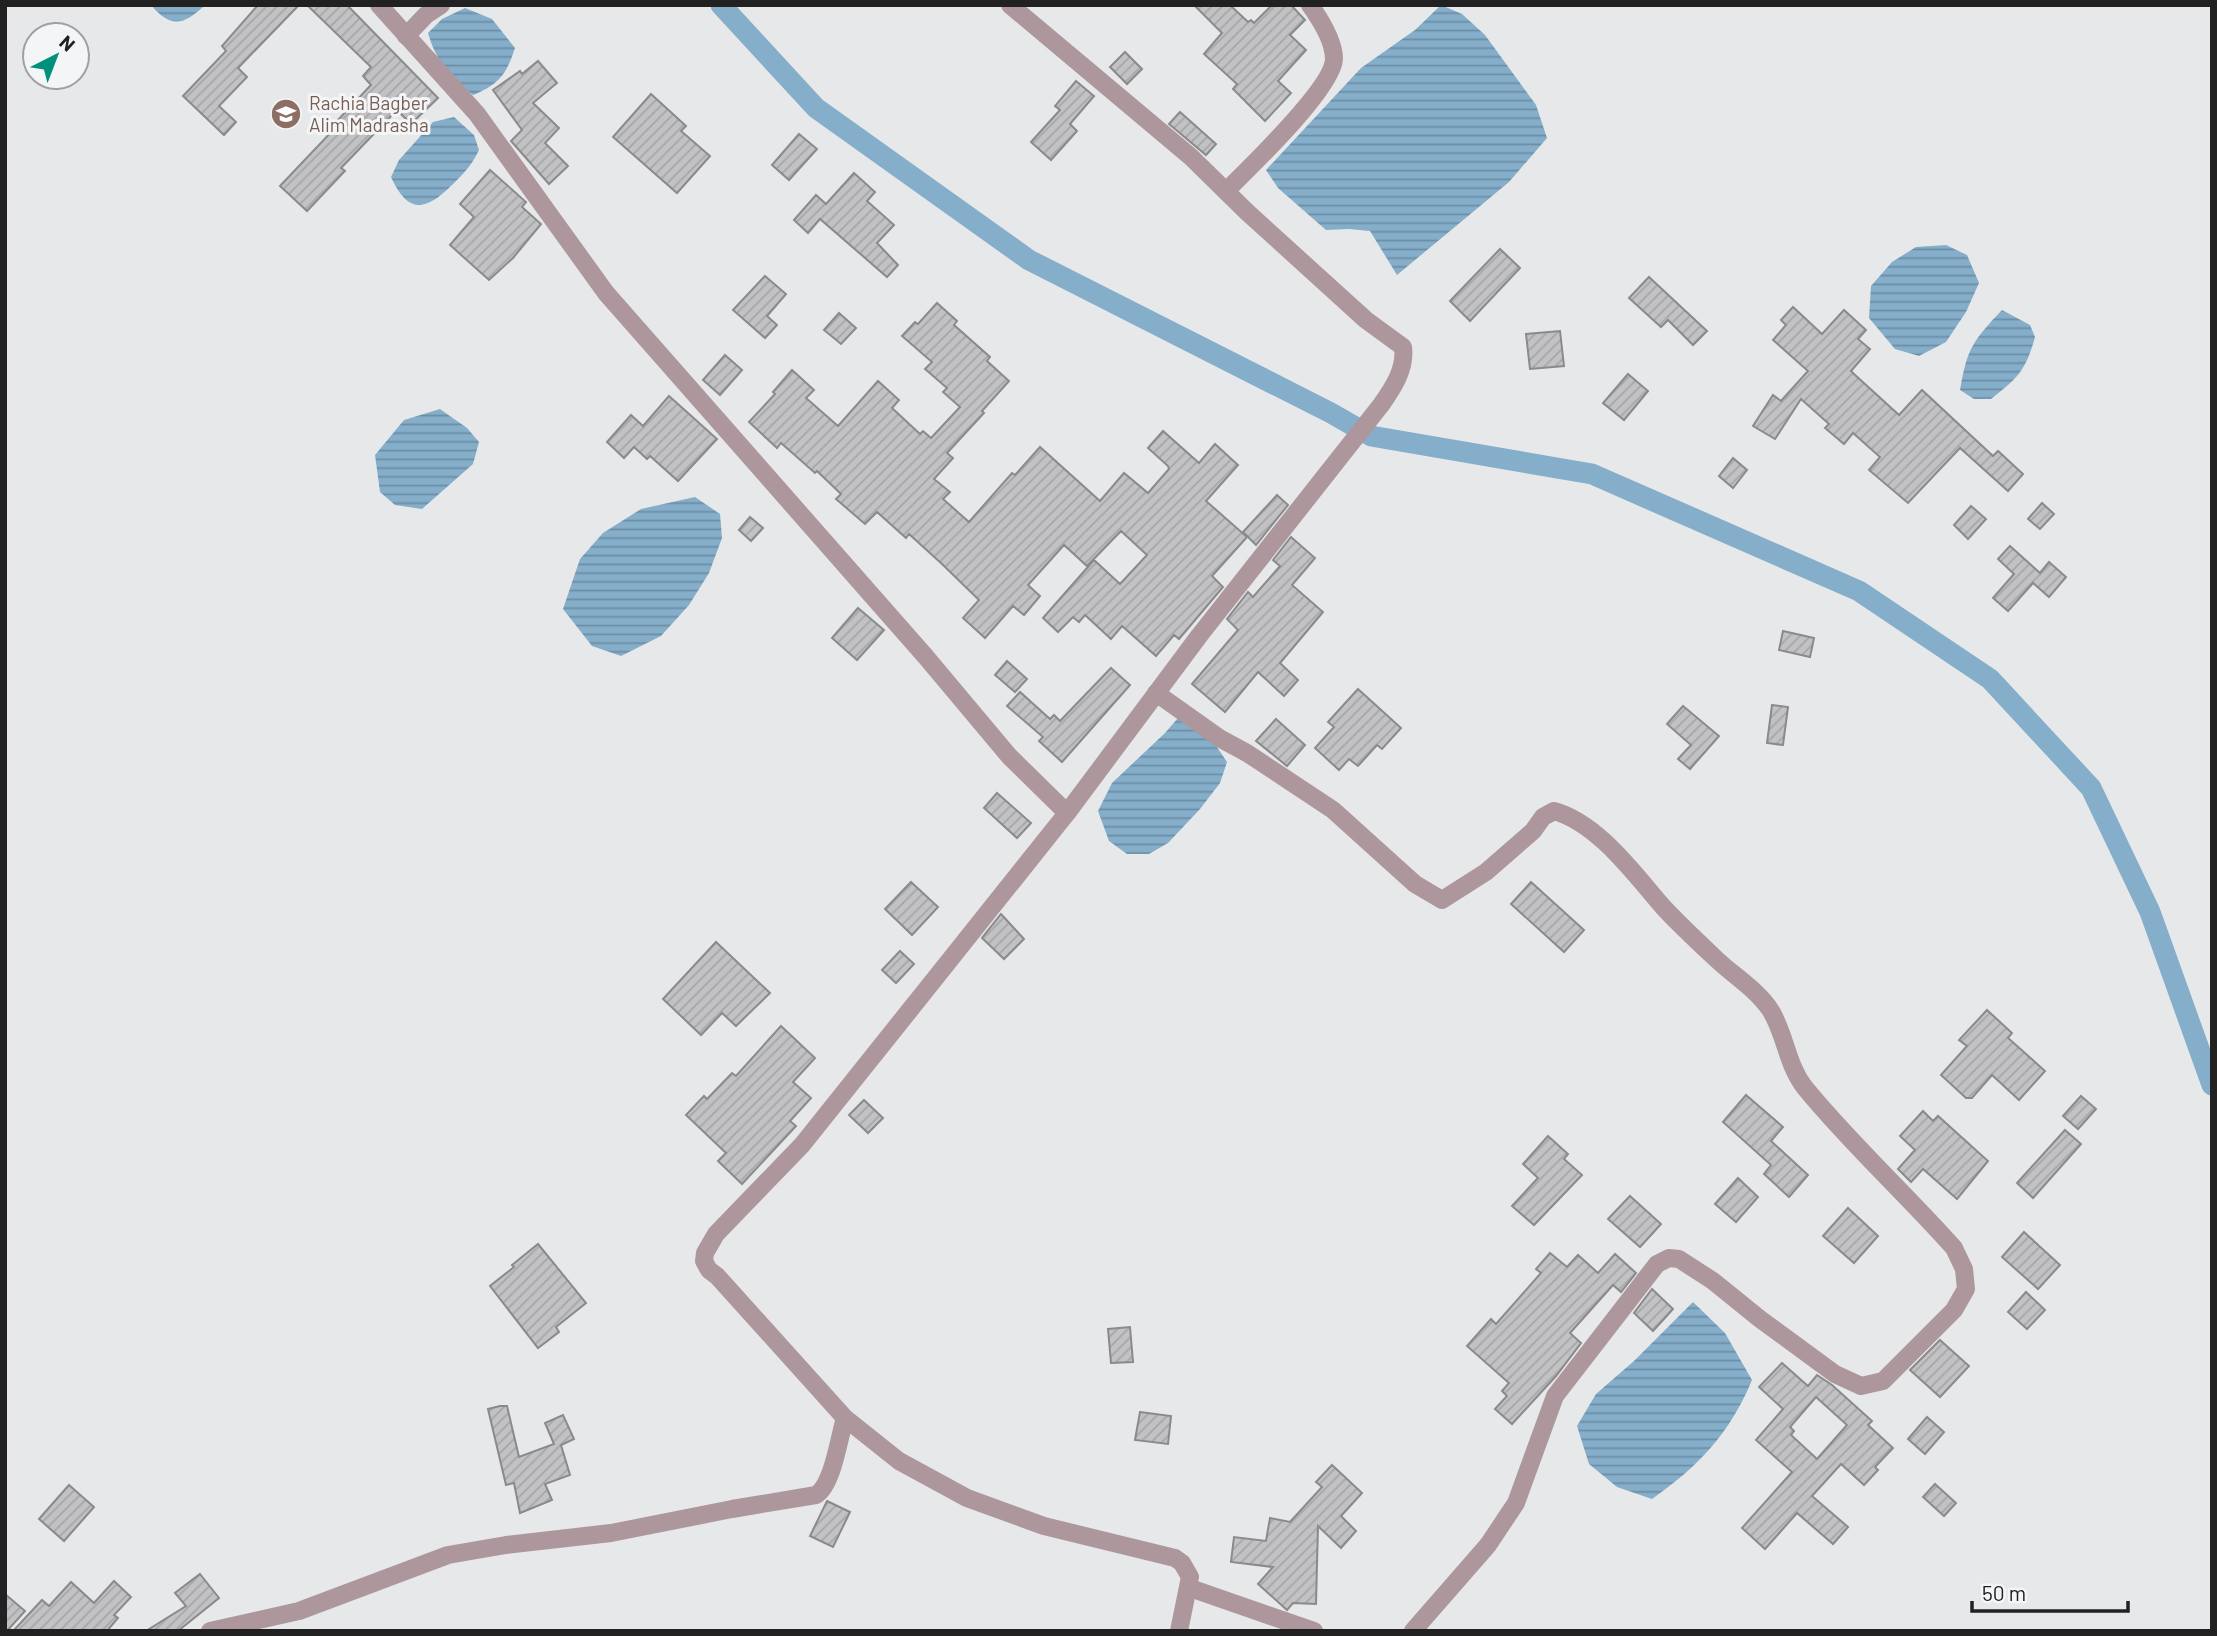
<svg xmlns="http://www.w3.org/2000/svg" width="2217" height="1636" viewBox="0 0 2217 1636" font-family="Barlow,sans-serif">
<defs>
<pattern id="water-rules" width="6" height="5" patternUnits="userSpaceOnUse" patternTransform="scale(1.75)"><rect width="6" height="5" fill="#85aeca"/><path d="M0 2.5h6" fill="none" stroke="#6c8da4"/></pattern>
<pattern id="building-hatch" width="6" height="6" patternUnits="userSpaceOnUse" patternTransform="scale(1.75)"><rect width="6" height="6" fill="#c2c2c5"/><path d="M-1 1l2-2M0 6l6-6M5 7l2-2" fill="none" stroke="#a6a6a9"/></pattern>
</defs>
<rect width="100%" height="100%" fill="#e7e8ea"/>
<g fill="url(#water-rules)">
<path d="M151 5H205C184 25 171 29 151 5Z"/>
<path d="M1441 5 1462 14 1485 35 1536 105 1547 138 1509 182 1397 275 1370 231 1349 229 1326 230 1278 188 1266 170 1361 68 1415 30Z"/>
<path d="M465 8 492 19 515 48C506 75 499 84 473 95 450 78 436 61 428 33L442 19Z"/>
<path d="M454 117 474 135 479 150C472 165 464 173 453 184 426 211 408 215 391 177L399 160 433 122Z"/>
<path d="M1946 245 1967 255 1979 283 1966 312 1946 342 1919 356 1895 349 1869 318 1871 286 1892 262 1916 247Z"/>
<path d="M2002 310 2030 325 2035 337C2026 370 2018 378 1991 399H1974L1960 390C1967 348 1973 341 2002 310Z"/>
<path d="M440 409 467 428 479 442 473 464 422 509 395 505 380 492 375 455 404 420Z"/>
<path d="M695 497 720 514 722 538 709 573 689 605 661 636 621 656 592 646 563 609 580 559 603 533 641 509Z"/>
<path d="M1178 718 1215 744 1227 762 1220 783 1200 809 1168 843 1149 854H1127L1109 841 1098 811 1112 783 1165 733Z"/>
<path d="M1693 1302 1725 1333 1752 1380C1730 1433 1699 1466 1652 1499L1617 1487 1589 1464 1577 1426 1596 1394 1634 1361Z"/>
</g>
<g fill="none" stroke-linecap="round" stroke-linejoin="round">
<path stroke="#85aeca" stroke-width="21" d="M721 5 816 108 1029 260 1331 413 1371 436 1592 474 1859 591 1990 679 2091 788 2150 912 2212 1085"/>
</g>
<g fill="url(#building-hatch)" stroke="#898a8c" stroke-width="2" fill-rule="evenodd">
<path d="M258 5H299L238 68 247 77 219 106 236 122 224 135 183 96 226 51 222 46Z"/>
<path d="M307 5H347L438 98 411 124 397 110 341 168 345 171 307 211 280 186 337 126 334 124 371 85 363 76 371 67Z"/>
<path d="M1194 5H1230L1248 22 1251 20 1254 23 1272 5H1291L1305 20 1290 35 1306 50 1278 81 1291 93 1265 121 1233 89 1237 84 1204 54 1222 33Z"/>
<path d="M1125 52 1142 69 1127 84 1110 67Z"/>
<path d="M538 61 557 83 533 103 559 128 545 143 568 166 549 184 511 141 522 130 493 90 520 71 522 74Z"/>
<path d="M1076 81 1094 96 1070 124 1077 131 1051 160 1031 142 1060 110 1055 106Z"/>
<path d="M651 94 686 126 681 131 710 156 677 193 613 137Z"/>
<path d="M1180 112 1216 144 1206 155 1169 124Z"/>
<path d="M799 134 817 149 789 180 772 165Z"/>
<path d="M490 170 526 202 522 207 541 224 513 258 489 280 450 245 474 217 460 204Z"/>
<path d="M854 173 875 192 867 201 894 225 877 243 898 265 887 277 820 219 808 233 794 220 816 195 826 204Z"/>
<path d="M1500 249 1520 268 1470 321 1450 301Z"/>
<path d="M765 276 786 294 767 316 777 325 765 338 733 310Z"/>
<path d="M1649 277 1707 331 1693 345 1668 320 1661 327 1629 298Z"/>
<path d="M937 303 957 321 954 325 990 357 987 361 1009 381 982 411 984 413 947 453 953 458 934 479 950 492 943 499 969 522 1012 473 1015 475 1040 447 1100 501 1124 473 1148 493 1169 469 1168 466 1148 448 1163 431 1199 463 1215 444 1238 465 1206 501 1247 537 1212 576 1223 587 1179 639 1174 635 1156 656 1122 626 1111 639 1085 615 1079 622 1073 617 1058 632 1043 618 1094 560 1120 584 1147 555 1121 531 1087 566 1064 545 1028 585 1040 596 1024 615 1013 606 985 638 963 618 979 600 942 564 909 534 906 538 877 512 865 524 836 499 841 494 817 471 815 473 781 443 777 448 749 422 775 394 773 392 792 370 814 390 806 398 838 426 878 381 899 400 892 408 920 434 923 431 931 438 960 407 943 392 947 388 925 369 932 362 902 336 915 322 918 324Z"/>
<path d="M1793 307 1822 334 1844 310 1866 330 1858 339 1870 349 1851 371 1854 374 1899 415 1922 390 1993 456 1998 451 2023 474 2008 491 1960 448 1908 503 1869 470 1880 457 1853 433 1844 444 1825 428 1829 424 1801 399 1775 439 1753 426 1773 395 1781 401 1808 371 1773 340 1786 325 1781 320Z"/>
<path d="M839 313 856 328 841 344 824 330Z"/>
<path d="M1560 331 1564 366 1530 369 1526 334Z"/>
<path d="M725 355 742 370 720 395 703 380Z"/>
<path d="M1628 374 1648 391 1624 420 1603 403Z"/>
<path d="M669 396 717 439 678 481 650 456 647 459 634 447 624 458 607 442 631 415 643 426Z"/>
<path d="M1733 458 1747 470 1733 488 1719 476Z"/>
<path d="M1277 495 1288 505 1256 545 1243 532Z"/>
<path d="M2042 503 2054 514 2040 529 2028 519Z"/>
<path d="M1971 506 1986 519 1968 539 1954 525Z"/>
<path d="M750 517 763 528 751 541 739 530Z"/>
<path d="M1291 537 1315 558 1292 585 1323 612 1280 663 1298 680 1284 696 1258 672 1225 712 1192 684 1238 630 1227 619 1248 592 1253 597 1280 566 1273 560Z"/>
<path d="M2010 546 2040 573 2049 562 2066 577 2049 597 2033 583 2008 611 1993 598 2014 574 1998 559Z"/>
<path d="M858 608 884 630 857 660 832 638Z"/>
<path d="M1783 631 1814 638 1810 657 1779 650Z"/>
<path d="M1007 661 1027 679 1015 692 995 675Z"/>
<path d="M1111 668 1130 685 1062 762 1039 741 1043 737 1007 706 1020 692 1050 719 1054 715 1060 721Z"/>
<path d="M1358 689 1401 728 1382 749 1377 745 1358 766 1349 759 1339 770 1315 748 1334 727 1328 722Z"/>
<path d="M1772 705 1788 707 1783 745 1767 743Z"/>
<path d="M1683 706 1719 736 1690 769 1678 759 1691 745 1667 724Z"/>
<path d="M1276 719 1305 745 1287 766 1256 741Z"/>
<path d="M997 793 1031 823 1017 838 984 808Z"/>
<path d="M911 882 938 907 912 935 885 909Z"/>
<path d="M1531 882 1584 930 1564 952 1511 904Z"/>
<path d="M1001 914 1024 939 1004 959 982 938Z"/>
<path d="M716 942 770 993 736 1026 722 1013 701 1035 663 999Z"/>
<path d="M900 951 914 964 896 983 882 970Z"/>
<path d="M1987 1010 2012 1033 2008 1038 2045 1071 2019 1100 1992 1075 1972 1098H1966L1941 1075 1967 1046 1959 1040Z"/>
<path d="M781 1026 815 1058 793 1082 811 1098 790 1121 796 1126 742 1184 718 1161 726 1153 686 1115 704 1096 707 1099 732 1073 736 1076Z"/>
<path d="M1746 1095 1783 1127 1771 1141 1808 1175 1789 1197 1764 1174 1771 1165 1723 1122Z"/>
<path d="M2081 1096 2096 1109 2078 1129 2063 1116Z"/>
<path d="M864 1100 883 1118 868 1133 849 1115Z"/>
<path d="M1923 1111 1933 1121 1938 1116 1988 1161 1957 1199 1923 1169 1911 1182 1898 1169 1915 1150 1900 1136Z"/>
<path d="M2065 1130 2081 1144 2033 1198 2017 1183Z"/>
<path d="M1548 1136 1568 1154 1564 1159 1582 1175 1534 1225 1512 1206 1538 1178 1523 1164Z"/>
<path d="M1738 1178 1758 1197 1736 1222 1715 1204Z"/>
<path d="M1630 1196 1661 1224 1640 1247 1608 1219Z"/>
<path d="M1848 1208 1878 1236 1854 1263 1823 1236Z"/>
<path d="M2024 1232 2060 1265 2038 1289 2002 1257Z"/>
<path d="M538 1244 586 1303 556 1327 559 1332 538 1348 490 1286 514 1267 512 1265Z"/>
<path d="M1550 1253 1567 1267 1578 1255 1598 1273 1615 1254 1636 1273 1621 1292 1613 1285 1570 1333 1581 1343 1556 1376 1512 1424 1495 1409 1507 1396 1502 1391 1509 1383 1467 1346 1491 1319 1496 1324 1541 1273 1536 1269Z"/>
<path d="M1652 1289 1673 1309 1653 1331 1634 1313Z"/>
<path d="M2026 1292 2045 1310 2027 1329 2008 1312Z"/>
<path d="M1130 1327 1133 1362 1111 1363 1108 1329Z"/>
<path d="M1940 1340 1969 1366 1940 1397 1910 1370Z"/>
<path d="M1782 1363 1808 1386 1817 1375 1832 1385 1872 1421 1868 1425 1893 1448 1875 1467 1878 1470 1864 1485 1841 1464 1812 1496 1848 1527 1833 1544 1797 1513 1765 1549 1742 1528 1792 1472 1756 1440 1783 1409 1759 1387ZM1816 1397 1847 1425 1817 1459 1791 1435 1794 1431 1790 1427Z"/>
<path d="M500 1406H507L519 1457 554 1444 545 1423 563 1415 574 1439 561 1445 570 1475 545 1484 552 1500 520 1513 514 1483 506 1485 488 1409Z"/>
<path d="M1140 1412 1171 1416 1168 1444 1135 1440Z"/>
<path d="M1927 1417 1944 1432 1925 1454 1908 1439Z"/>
<path d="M1332 1465 1362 1493 1341 1516 1356 1531 1341 1548 1318 1526 1316 1604 1293 1603 1287 1610 1258 1584 1273 1567 1231 1562 1234 1537 1266 1541 1270 1518 1290 1522 1322 1487 1316 1482Z"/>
<path d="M1935 1484 1956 1503 1944 1516 1923 1497Z"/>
<path d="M69 1485 94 1507 64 1541 39 1519Z"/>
<path d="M827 1501 850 1512 833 1547 810 1536Z"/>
<path d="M200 1574 219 1598 178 1631H146L186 1606 175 1593Z"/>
<path d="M114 1581 131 1597 114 1615 118 1618 107 1631H13L42 1600 49 1606 71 1582 94 1603Z"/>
<path d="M5 1594 25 1611 7 1631H5Z"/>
</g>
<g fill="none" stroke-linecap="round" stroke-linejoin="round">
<g stroke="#ad979d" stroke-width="18">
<path d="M379 5 477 114 606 293 926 657 1009 756 1067 813"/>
<path d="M1010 5 1191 157 1247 212 1366 320 1403 347C1406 369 1393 388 1381 405L1199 636 1067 813 937 976 802 1145 716 1234 705 1253 704 1261 709 1270 717 1276 845 1418 899 1461 967 1498 1044 1526 1175 1558 1182 1563 1190 1577 1179 1631"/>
<path d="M406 36 426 15 441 5"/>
<path d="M1226 191C1249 168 1333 88 1334 59 1334 41 1320 19 1310 5"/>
<path d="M1156 693 1221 739 1247 753 1333 810 1415 884 1442 900 1486 872 1533 831 1543 817 1554 811C1598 823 1635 875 1664 908 1680 925 1697 941 1713 956 1732 975 1757 989 1771 1011 1786 1036 1787 1066 1806 1089 1852 1145 1906 1194 1954 1248L1964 1269 1966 1289 1954 1310 1883 1381 1861 1386 1835 1374 1760 1319 1713 1281 1679 1259 1669 1258 1657 1264 1555 1396 1516 1503 1488 1545 1413 1631"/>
<path d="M1190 1588 1314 1631"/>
<path d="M210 1631 299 1611 448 1555 506 1545 611 1533 732 1509 816 1495C833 1485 839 1437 845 1418"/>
</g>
</g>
<defs>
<g id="school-disc" transform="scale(1.575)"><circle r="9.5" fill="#8d6e63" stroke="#f4f5f7"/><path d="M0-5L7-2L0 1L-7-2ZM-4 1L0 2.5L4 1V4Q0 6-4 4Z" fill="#fff"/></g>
</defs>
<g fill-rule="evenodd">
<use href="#school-disc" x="286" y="114"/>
</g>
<g text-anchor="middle" stroke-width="6" stroke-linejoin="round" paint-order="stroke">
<g font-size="19" fill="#785e54" stroke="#f4f5f7" text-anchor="start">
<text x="309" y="110">Rachia Bagber<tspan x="309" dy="22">Alim Madrasha</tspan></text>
</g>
</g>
<rect width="2217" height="1636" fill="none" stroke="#212122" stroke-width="14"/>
<g transform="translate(56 56) rotate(42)"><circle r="33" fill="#f4f5f7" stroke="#a0a0a2" stroke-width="2"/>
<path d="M0-5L12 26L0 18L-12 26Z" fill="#01907a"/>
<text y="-10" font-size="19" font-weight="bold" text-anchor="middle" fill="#212122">N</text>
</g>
<path d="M1972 1601v10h156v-10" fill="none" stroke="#212122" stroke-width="3.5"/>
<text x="1982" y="1601" font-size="21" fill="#212122" stroke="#f4f5f7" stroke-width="5" paint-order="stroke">50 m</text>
</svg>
